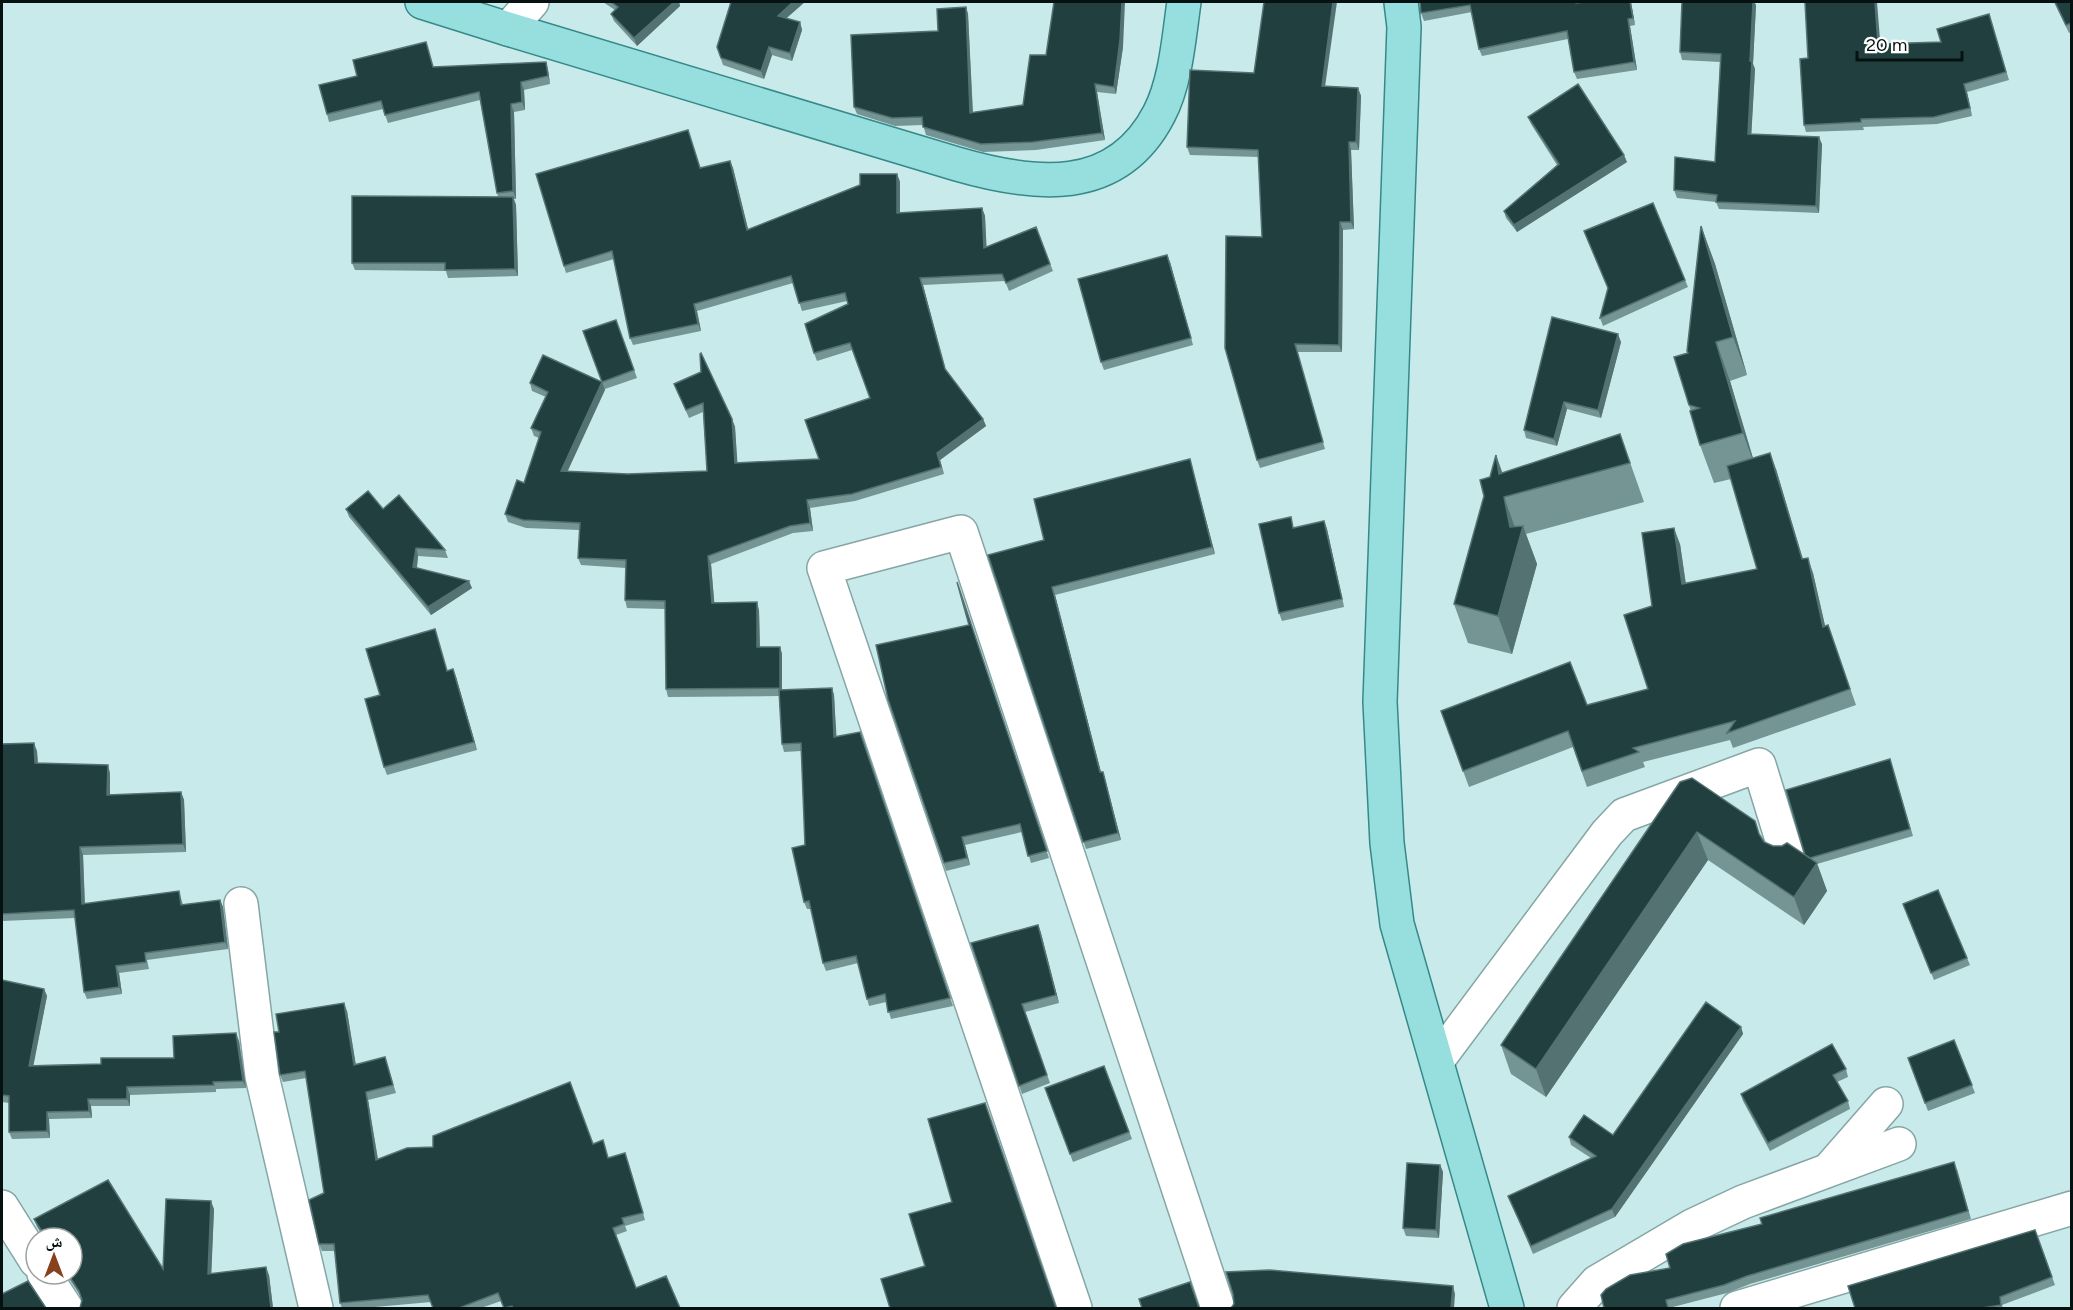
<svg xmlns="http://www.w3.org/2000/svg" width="2073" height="1310" viewBox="0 0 2073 1310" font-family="Figtree,'Noto Naskh Arabic',sans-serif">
<rect width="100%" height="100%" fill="#c8eaea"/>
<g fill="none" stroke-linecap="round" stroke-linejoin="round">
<g stroke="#86a6a5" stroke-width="36">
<g id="minor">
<path d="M508 29 532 2"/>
<path d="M241 904 262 1076 316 1308"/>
<path d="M1437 1061 1607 833 1624 815 1759 765 1787 856"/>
<path d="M1830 1168 1886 1104"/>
<path d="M2 1207 36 1261"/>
<path d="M44 1274 66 1308"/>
<path d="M1075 1308 824 568 961 532 1218 1308"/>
<path d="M1574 1308 1597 1282 1692 1226 1743 1202 1899 1144"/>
<path d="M1737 1308 2072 1208"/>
</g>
</g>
<g stroke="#378989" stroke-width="36">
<g id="major">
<path d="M422 2 508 29 957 164C1033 186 1116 197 1159 114 1176 82 1179 36 1184 2"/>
<path d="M1401 2 1404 27 1380 702 1387 843 1397 924 1507 1308"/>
</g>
</g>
<use href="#minor" stroke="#fff" stroke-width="33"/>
<use href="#major" stroke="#97dfdf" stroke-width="33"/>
</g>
<g fill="#759494">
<path d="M603 2H679L680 6 637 46 614 21 611 14 615 10Z"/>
<path d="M1420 2H1577V3L1631 2 1635 25 1630 26 1637 70 1577 79 1574 72 1568 39 1482 56 1479 49 1472 12 1424 21 1421 13Z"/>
<path d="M1682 2H1754L1756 5 1753 64 1755 69 1751 134 1822 144 1819 213 1719 209 1716 202 1677 198 1674 190 1715 162 1720 62 1682 60 1680 52Z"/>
<path d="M2054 2H2072V32L2069 33Z"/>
<path d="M966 7 968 14 973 112 1023 105 1046 55 1123 47 1116 94 1097 92 1105 140 1036 150 983 152 926 135 923 125 895 126 857 114 854 107Z"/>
<path d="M1989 14 2009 80 1967 92 1972 116 1937 124 1863 127 1864 130 1806 132 1804 125 1808 58 1880 44 1941 42Z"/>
<path d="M786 18 800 22 802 30 792 61 772 55 764 79 723 65 717 47Z"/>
<path d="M426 42 433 67 546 62 548 70 550 84 524 90 525 110 514 112 516 199H514L516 205 518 276 448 278 446 271 355 270 352 263 498 197 480 100 388 123 383 109 329 122 327 114 357 76Z"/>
<path d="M1325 87 1358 88 1361 96 1359 150H1351L1354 229 1343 230 1342 352H1297L1325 449 1260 468 1257 460 1262 237 1259 157 1190 155 1187 147Z"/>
<path d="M1528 117 1627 162 1517 232 1506 218 1504 211 1557 165 1531 124Z"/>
<path d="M688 130 700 168 730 161 733 168 748 229 897 174 900 182V213L982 208 985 216 986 247 1036 227 1053 271 1009 291 1005 281 923 285 946 371 983 419 986 426 940 460 944 474 855 501 810 508 813 531 793 533 711 564 714 602 759 610 760 647H780L782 654V690L832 688 834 695 836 737 860 732 953 1006 891 1019 886 1002 869 1006 858 963 826 971 823 963 811 909H807L804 902 805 845 801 751 784 752 782 744 779 696 668 697 666 689 665 609 627 608 625 600 626 568 581 565 578 558 580 530 526 528 508 522 505 514 524 483 539 438 534 436 531 428 546 397 532 391 530 383 602 382 616 320 637 378 605 389 567 472 628 474 707 471 703 412 689 418 674 384 732 419 735 427 737 463 819 459 870 398 852 350 817 361 814 353 848 304 847 301 802 311 793 283 697 311 701 331 633 345 630 338 614 259 566 273 564 266Z"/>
<path d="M1701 226 1715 264 1747 375 1730 381 1753 458 1776 469 1803 559 1813 573 1825 626 1828 625 1856 705 1733 748 1730 740 1643 762 1645 767 1587 787 1573 747 1469 787 1441 711 1587 705 1648 689 1652 606 1680 544 1686 584 1757 569 1731 479 1714 483 1700 445 1689 405 1687 351Z"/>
<path d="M1170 262 1193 345 1104 370 1101 362Z"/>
<path d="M1685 280 1688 287 1603 326 1600 318Z"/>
<path d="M1621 342 1601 418 1567 409 1557 446 1526 438 1524 430Z"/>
<path d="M1620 434 1644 502 1526 534 1537 564 1512 654 1468 643 1454 604 1496 455 1502 473Z"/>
<path d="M1192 467 1215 554 1055 595 1101 772H1103L1105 779 1121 840 1086 849 988 555 1044 540Z"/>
<path d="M346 509 445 550 448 558 418 556 417 568 472 588 431 615 349 517Z"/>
<path d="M1324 521 1327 529 1344 607 1282 621 1279 613 1294 528Z"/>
<path d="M969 625 1049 858 1031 863 1022 832 965 845 970 865 946 871 888 699Z"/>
<path d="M435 629 447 671 453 669 456 677 477 750 387 775 384 767 380 695Z"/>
<path d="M2 744 37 751 38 763 110 773V795L181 792 184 800 186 852 83 855 85 904 179 891 183 905 220 900 223 907 228 949 147 960 149 969 119 973 122 994 87 999 84 992 75 918 2 921 3 932H2Z"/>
<path d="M1890 759 1913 836 1817 864 1827 891 1804 925 1708 860 1546 1097 1511 1074 1501 1045 1680 782 1761 836 1764 842 1773 846 1805 855Z"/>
<path d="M1906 912 1967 958 1970 965 1934 980Z"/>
<path d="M1038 925 1059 1003 1025 1012 1050 1083 1022 1094 971 943Z"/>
<path d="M2 980 44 989 47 996 33 1065 101 1064 174 1058 239 1041 246 1088 216 1089V1092L130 1095V1106H91L92 1118 49 1119 50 1138 12 1139 9 1132V1103L2 1102Z"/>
<path d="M347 1011 356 1065 385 1057 396 1093 368 1100 378 1159 593 1144 608 1158 628 1161 645 1220 625 1226 627 1231 616 1235 636 1288 680 1308H504L501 1301 481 1308H433L431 1302 364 1308H342L340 1303 335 1251H322L319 1244 324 1193 306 1078 283 1082 280 1075 279 1032Z"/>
<path d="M1741 1027 1743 1034 1615 1217 1533 1254 1508 1196 1591 1158 1571 1145 1569 1137 1613 1135Z"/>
<path d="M1954 1040 1975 1093 1928 1111 1908 1058Z"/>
<path d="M1104 1066 1132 1139 1073 1162 1045 1088Z"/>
<path d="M1846 1069 1848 1077 1837 1082 1848 1101 1850 1109 1770 1151 1743 1101 1741 1094Z"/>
<path d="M1440 1165 1443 1172 1439 1238 1406 1236 1403 1228Z"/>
<path d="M1957 1169 1971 1219 1750 1284 1727 1293 1669 1308H1604L1670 1268 1762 1224Z"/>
<path d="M214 1209 211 1274 269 1275 273 1308H80L82 1300 81 1297 66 1274H72V1238H44L37 1227 34 1219 163 1269Z"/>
<path d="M2035 1230 2055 1285 2002 1305 2003 1308H1855Z"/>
</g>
<g fill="#547272">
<path d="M674 2H679L680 6 637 46 634 38Z"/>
<path d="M793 2H805L781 23 778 16Z"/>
<path d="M1122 2H1125L1123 47 1116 94 1114 87Z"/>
<path d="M1333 2H1337L1324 94 1322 86Z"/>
<path d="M1630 2H1631L1635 25 1633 18Z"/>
<path d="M1753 2H1754L1756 5 1753 64 1755 69 1751 141 1748 134Z"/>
<path d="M1875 2H1877L1881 52 1878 44Z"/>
<path d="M966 7 968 14 973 120 970 113Z"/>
<path d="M1628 19 1630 26 1637 70 1634 62Z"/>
<path d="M800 22 802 30 792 61 790 53Z"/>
<path d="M769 47 772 55 764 79 761 71Z"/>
<path d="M546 62 548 70 550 84 548 76Z"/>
<path d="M521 82 524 90 525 110 522 102Z"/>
<path d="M1095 84 1097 92 1105 140 1102 133Z"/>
<path d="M1964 84 1967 92 1972 116Z"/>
<path d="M1358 88 1361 96 1359 150 1356 142Z"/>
<path d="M511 104 514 112 516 199 513 191Z"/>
<path d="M1819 137 1822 144 1819 213 1816 206Z"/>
<path d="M1349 142 1351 150 1354 229 1351 222Z"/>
<path d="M1624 155 1627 162 1517 232 1514 225Z"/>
<path d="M730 161 733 168 750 237 747 230Z"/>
<path d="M897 174 900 182V220L897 213Z"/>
<path d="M513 197 516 205 518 276 515 269Z"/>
<path d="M982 208 985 216 987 255 984 248Z"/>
<path d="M1340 222 1343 230 1342 352 1339 345Z"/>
<path d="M1701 226 1715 264 1747 375 1733 337Z"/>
<path d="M1167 255 1170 262 1193 345 1191 338Z"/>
<path d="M920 278 923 285 947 377 945 369Z"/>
<path d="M694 304 697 311 701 331 698 324Z"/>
<path d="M1618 334 1621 342 1601 418 1598 410Z"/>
<path d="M1716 342 1730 381 1757 472 1743 433Z"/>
<path d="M602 382 605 390 564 479 561 471Z"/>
<path d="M1564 402 1567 409 1557 446 1554 439Z"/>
<path d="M732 419 735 427 738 471 735 463Z"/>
<path d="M983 419 986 426 940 460 944 474 937 453Z"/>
<path d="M1770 453 1776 469 1807 575 1802 559Z"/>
<path d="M1496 455 1510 494 1499 474Z"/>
<path d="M1190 459 1192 467 1215 554 1212 547Z"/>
<path d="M1504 497 1518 536 1523 526 1537 564 1512 654 1498 616 1510 527Z"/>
<path d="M807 500 810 508 813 531 810 523Z"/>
<path d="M1324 521 1327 529 1344 607 1342 599Z"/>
<path d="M1674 528 1680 544 1688 600 1682 584Z"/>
<path d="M416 548 418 556 416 574 413 567Z"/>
<path d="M708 556 711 564 715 610 712 603Z"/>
<path d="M1808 558 1813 573 1829 643 1823 627Z"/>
<path d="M469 581 472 588 431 615 428 607Z"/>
<path d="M1052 587 1055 595 1103 780 1100 772Z"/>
<path d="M757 602 759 610 760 654 757 647Z"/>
<path d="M780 647 782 654V696L780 688Z"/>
<path d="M453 669 456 677 477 750 474 742Z"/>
<path d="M832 688 834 695 837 745 834 737Z"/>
<path d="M34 743 37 751 38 770 35 763Z"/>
<path d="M108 765 110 773V803L107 795Z"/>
<path d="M1103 772 1105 779 1121 840 1118 833Z"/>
<path d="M181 792 184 800 186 852 183 844Z"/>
<path d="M1697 832 1708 860 1546 1097 1536 1069Z"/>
<path d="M962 837 965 845 970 865 967 858Z"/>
<path d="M80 847 83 855 85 912 82 904Z"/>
<path d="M1817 863 1827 891 1804 925 1794 897Z"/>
<path d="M220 900 223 907 228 949 225 942Z"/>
<path d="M1038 925 1041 933 1059 1003 1056 995Z"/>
<path d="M116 966 119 973 122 994 119 987Z"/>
<path d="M44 989 47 996 32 1073 29 1066Z"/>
<path d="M344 1003 347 1011 357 1073 354 1065Z"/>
<path d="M1741 1027 1743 1034 1615 1217 1612 1209Z"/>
<path d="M236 1033 239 1041 246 1088 243 1081Z"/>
<path d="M127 1087 130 1095V1106L127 1099Z"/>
<path d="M366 1092 368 1100 379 1167 376 1160Z"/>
<path d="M88 1099 91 1106 92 1118 89 1111Z"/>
<path d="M47 1112 49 1119 50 1138 47 1131Z"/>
<path d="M1440 1165 1443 1172 1439 1238 1436 1230Z"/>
<path d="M211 1201 214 1209 211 1282 208 1274Z"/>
<path d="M266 1267 269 1275 273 1308H271Z"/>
<path d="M1453 1286 1455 1294 1454 1308H1451Z"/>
</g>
<g fill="#223f3f" stroke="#547272" stroke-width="1.5">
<path d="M611 2H674L634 38 611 14 618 7Z"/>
<path d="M731 2H793L778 16 800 22 790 53 769 47 761 71 721 58 717 47Z"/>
<path d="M1054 2H1122L1120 40 1114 87 1095 84 1102 133 1033 142 981 144 923 127 922 117 892 118 854 107 851 35 938 31 937 9 966 7 970 113 1023 105 1030 55H1046Z"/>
<path d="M1264 2H1333L1322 86 1358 88 1356 142H1349L1351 222H1340L1339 345 1295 344 1323 442 1257 460 1225 348 1226 236 1262 237 1258 150 1187 147 1190 70 1254 73Z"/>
<path d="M1420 2H1575L1576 3 1584 2H1630L1633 18 1628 19 1634 62 1574 72 1567 31 1479 49 1470 5 1421 13Z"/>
<path d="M1682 2H1753L1750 61H1752L1748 134 1819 137 1816 206 1716 202 1717 195 1674 190 1675 157 1715 162 1721 54 1680 52Z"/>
<path d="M1805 2H1875L1878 44 1941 42 1937 29 1989 14 2006 72 1964 84 1970 108 1934 117 1861 119V122L1804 125 1800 59 1808 58Z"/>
<path d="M2055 2H2072V23L2066 25Z"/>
<path d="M426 42 433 67 546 62 548 76 521 82 522 102 511 104 513 191 497 193 479 92 385 115 381 101 327 114 319 85 357 76 353 60Z"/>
<path d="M1578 84 1624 155 1514 225 1504 211 1559 164 1528 117Z"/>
<path d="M688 130 700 168 730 161 747 230 860 185V174H897V213L982 208 984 248 1036 227 1050 264 1006 283 1002 274 920 278 945 369 983 419 937 453 941 467 852 494 807 500 810 523 790 526 708 556 712 603 757 602V647H780V688L666 689 665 601 625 600 626 560 578 558 580 523 523 520 505 514 517 480 524 483 541 432 531 428 548 392 530 383 543 355 602 382 561 471 628 474 707 471 703 403 686 410 674 384 701 372 700 354 701 353 732 419 735 463 819 459 805 420 870 398 850 343 814 353 805 324 848 304 845 293 799 303 791 276 694 304 698 324 630 338 612 251 564 266 536 174Z"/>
<path d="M352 196 513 197 515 269 445 270V263H352Z"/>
<path d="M1653 203 1685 280 1600 318 1608 288 1584 231Z"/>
<path d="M1701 226 1733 337 1716 342 1743 433 1700 445 1690 411 1699 408 1689 405 1674 357 1688 353 1687 351Z"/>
<path d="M1167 255 1191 338 1101 362 1078 279Z"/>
<path d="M1552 317 1618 334 1598 410 1564 402 1554 439 1524 430Z"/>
<path d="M616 320 634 370 602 382 583 331Z"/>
<path d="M1620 434 1630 463 1504 497 1510 527 1523 526 1498 616 1454 604 1484 496 1480 480 1490 477 1496 455 1499 474Z"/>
<path d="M1770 453 1802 559 1808 558 1823 627 1828 625 1850 689 1727 733 1735 721 1633 748 1639 752 1582 771 1568 731 1463 771 1441 711 1570 662 1587 705 1648 689 1624 615 1652 606 1642 533 1674 528 1682 584 1757 569 1727 466Z"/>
<path d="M1190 459 1212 547 1052 587 1100 772H1103L1118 833 1083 842 988 555 1044 540 1034 499Z"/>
<path d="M368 491 383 509 399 495 445 550 416 548 413 567 469 581 428 607 346 509Z"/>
<path d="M1291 517 1293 528 1324 521 1342 599 1279 613 1259 524Z"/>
<path d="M957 582 1047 851 1028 856 1020 824 962 837 967 858 944 863 888 699 876 645 969 625Z"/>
<path d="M435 629 447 671 453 669 474 742 384 767 365 699 380 695 366 649Z"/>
<path d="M832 688 834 737 860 732 950 998 888 1012 885 994 867 999 856 956 823 963 809 901 804 902 792 848 805 845 801 743 782 744 779 690Z"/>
<path d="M34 743 35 763 108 765 107 795 181 792 183 844 80 847 82 904 179 891 181 905 220 900 225 942 145 953 146 962 116 966 119 987 84 992 74 910 2 914V744Z"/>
<path d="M1890 759 1910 829 1810 858 1805 855 1786 790Z"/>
<path d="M1692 778 1755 821 1759 834 1764 842 1773 846H1782L1787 843 1817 863 1794 897 1697 832 1536 1069 1501 1045 1680 782Z"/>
<path d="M1938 890 1967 958 1931 973 1903 904Z"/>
<path d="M1038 925 1056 995 1022 1004 1047 1075 1019 1086 971 943Z"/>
<path d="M2 980 44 989 29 1066 101 1064V1058H174L173 1036 236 1033 243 1081 213 1082 214 1085 127 1087V1099H88L89 1111 47 1112V1131L9 1132V1096L2 1095Z"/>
<path d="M1706 1002 1741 1027 1612 1209 1531 1246 1508 1196 1596 1156 1569 1137 1584 1115 1613 1135Z"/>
<path d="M344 1003 354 1065 385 1057 393 1085 366 1092 376 1160 407 1148 433 1147V1136L570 1082 593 1144 603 1140 608 1158 625 1153 643 1213 622 1218 624 1224 613 1228 636 1288 666 1276 680 1308H513L512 1306 504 1308 498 1293 459 1308H433L428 1295 340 1303 334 1244H319L309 1200 324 1193 305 1071 280 1075 274 1032H279L276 1014Z"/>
<path d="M1954 1040 1972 1085 1925 1103 1908 1058Z"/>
<path d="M1832 1044 1846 1069 1833 1075 1848 1101 1768 1143 1741 1094Z"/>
<path d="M1104 1066 1129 1132 1070 1154 1045 1088Z"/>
<path d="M985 1103 1056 1308H890L881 1279 925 1266 909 1214 952 1202 928 1119Z"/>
<path d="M1954 1162 1968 1211 1747 1276 1724 1285 1666 1300 1668 1308H1604L1601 1295 1606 1289 1630 1275 1670 1268 1666 1254 1683 1244 1762 1224 1760 1218Z"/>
<path d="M1407 1163 1440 1165 1436 1230 1403 1228Z"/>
<path d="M108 1180 163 1269 166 1199 211 1201 208 1274 266 1267 271 1308H80L82 1300 79 1291 68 1274H72V1238H46L34 1219Z"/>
<path d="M2035 1230 2052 1277 2000 1297 2001 1305 1982 1308H1855L1848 1286Z"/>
<path d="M1269 1270 1453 1286 1451 1308H1231L1234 1304 1233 1294 1226 1272Z"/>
<path d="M28 1281 46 1308H2V1294Z"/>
<path d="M1190 1282 1199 1308H1142L1139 1299Z"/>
</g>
<rect width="2073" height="1310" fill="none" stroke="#061212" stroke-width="6"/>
<g transform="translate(54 1256)"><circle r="28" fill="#ffffff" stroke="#9ba0a0" stroke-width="1.5"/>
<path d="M0-4.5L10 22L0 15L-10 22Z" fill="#88411d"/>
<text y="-9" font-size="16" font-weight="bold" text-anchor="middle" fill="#061212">ش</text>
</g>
<path d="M1857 51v9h105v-9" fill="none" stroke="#061212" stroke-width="3"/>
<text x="1866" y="51" font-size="18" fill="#061212" stroke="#ffffff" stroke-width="4.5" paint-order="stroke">20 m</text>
</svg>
